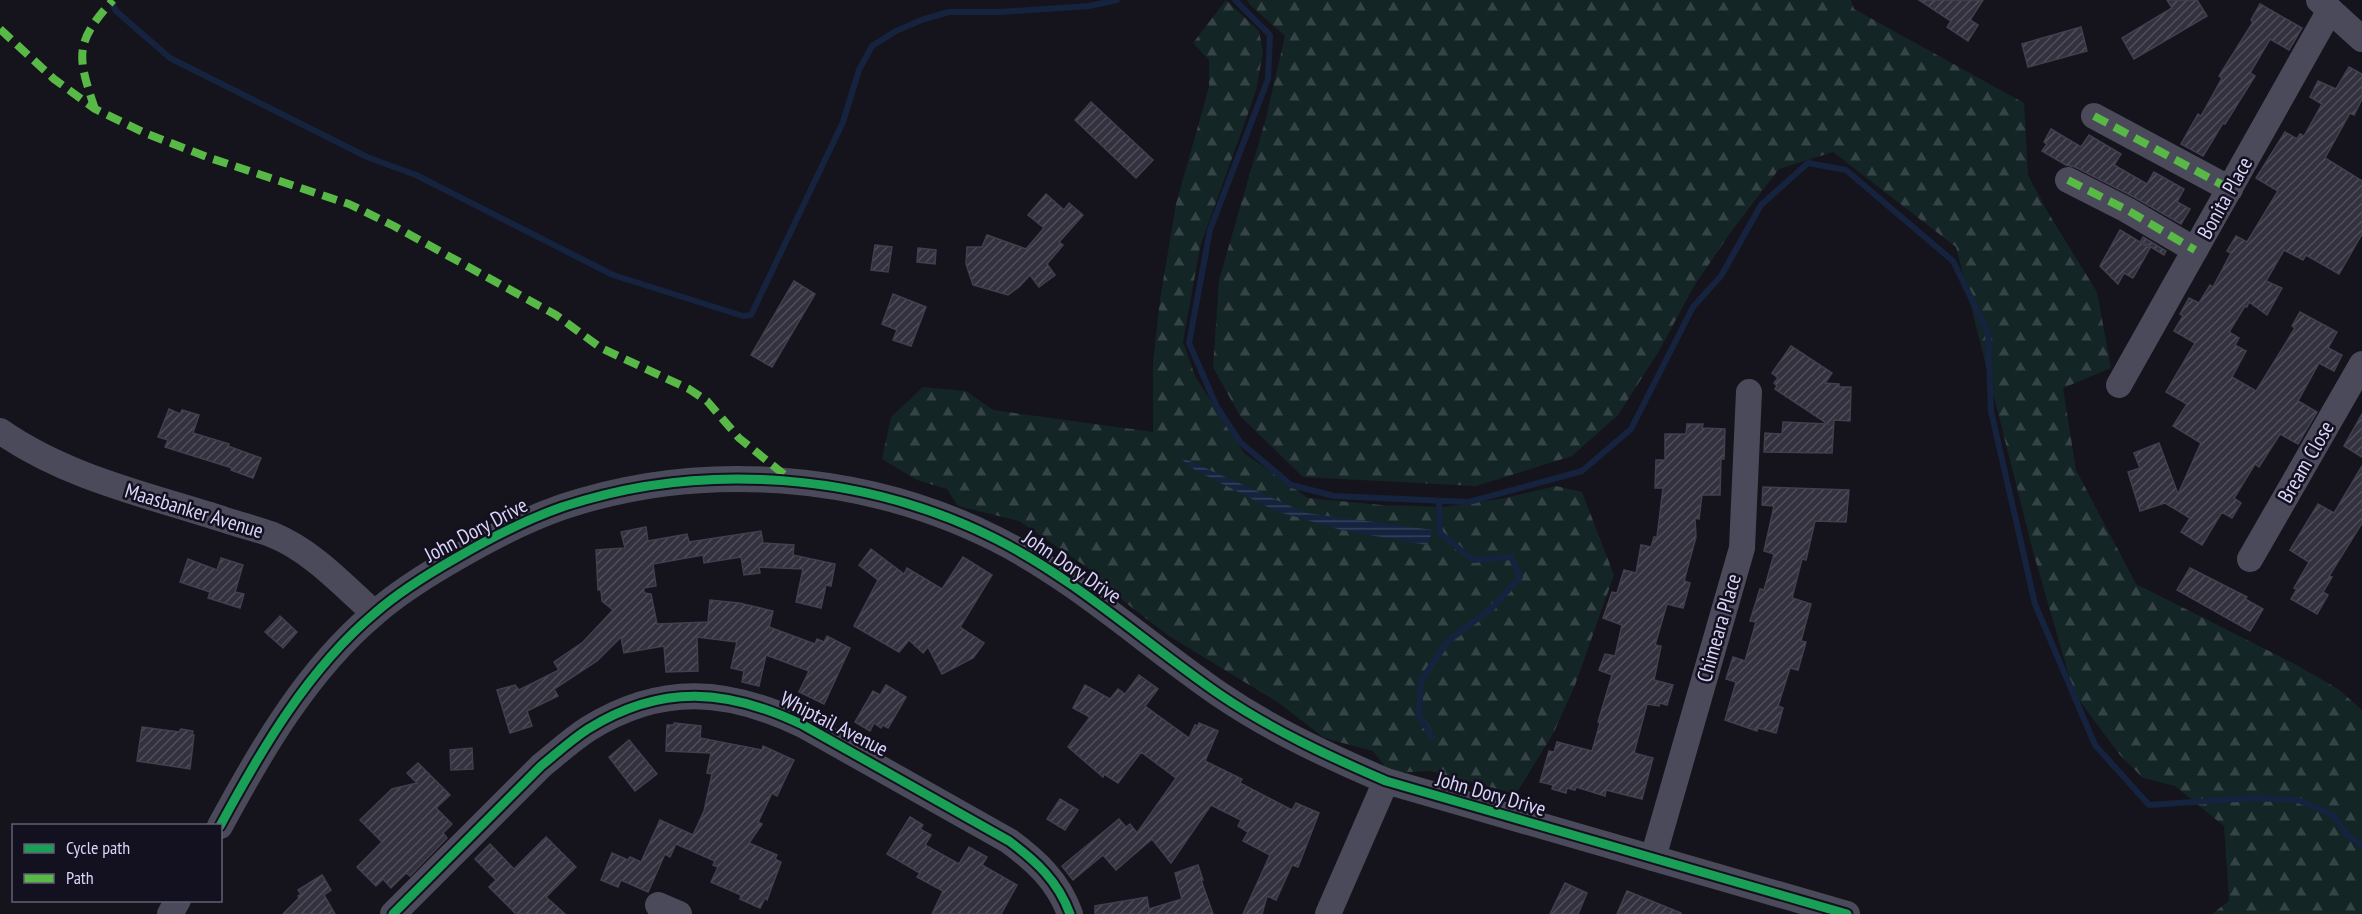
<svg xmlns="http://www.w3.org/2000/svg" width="2362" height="914" viewBox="0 0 2362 914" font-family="'PT Sans Narrow',sans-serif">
<defs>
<pattern id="forest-firs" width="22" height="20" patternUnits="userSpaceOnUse" patternTransform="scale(1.5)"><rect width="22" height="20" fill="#142526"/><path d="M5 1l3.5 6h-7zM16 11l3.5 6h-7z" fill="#364446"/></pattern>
<pattern id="water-rules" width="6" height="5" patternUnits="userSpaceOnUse" patternTransform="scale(1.5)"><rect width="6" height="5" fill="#16233f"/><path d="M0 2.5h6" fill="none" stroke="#37425c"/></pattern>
<pattern id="building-hatch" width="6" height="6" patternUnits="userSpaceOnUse" patternTransform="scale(1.5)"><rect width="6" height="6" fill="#34313e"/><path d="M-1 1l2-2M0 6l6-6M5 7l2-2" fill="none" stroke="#514e5b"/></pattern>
</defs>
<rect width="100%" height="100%" fill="#15141c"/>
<g fill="url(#forest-firs)">
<path d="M1226 0 1259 31 1263 52 1256 91 1200 247 1183 342 1195 376 1244 453 1308 498 1381 505 1444 507 1500 499 1556 486 1582 492 1614 575 1575 685 1554 732 1516 794 1430 771 1390 773 1373 751 1324 738 1279 703 1169 636 1126 603 1088 568 1019 521 958 506 947 489 917 480 882 459 891 417 923 387 966 391 993 410 1153 432V362L1160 300 1176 204 1209 87V60L1193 43Z"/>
<path d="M1247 0H1851L1854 9 2024 103 2028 175 2047 211 2097 292 2111 368 2063 388 2076 470 2136 584 2293 663 2338 689 2362 710V914H2212L2229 901 2224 826 2175 786 2143 778 2119 754 2074 693 2034 555 1956 247 1833 152 1779 169 1733 229 1694 286 1659 351 1618 415 1572 456 1476 486 1303 477 1240 416 1213 367 1219 280 1266 118 1285 36 1250 5Z"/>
</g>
<path fill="url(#water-rules)" d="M1176 455 1306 513 1433 530 1427 545 1341 530 1276 511 1195 470Z"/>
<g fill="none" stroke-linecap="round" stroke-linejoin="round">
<g stroke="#16233f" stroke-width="6">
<path d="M110 0 116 11 170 58 367 157 416 175 613 275 743 316 751 315 843 122 859 70 872 46 896 31 924 19 949 12H1000L1089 6 1117 0"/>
<path d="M1235 0 1270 35 1268 79 1210 230 1189 343 1217 407 1240 442 1291 485 1334 496 1469 502 1582 471 1631 429 1693 307 1721 276 1761 205 1808 163 1846 170 1953 261 1988 333 1991 411 2035 604 2095 745 2149 805 2252 798 2298 800 2333 815 2348 836 2362 845"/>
<path d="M1432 737 1419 715 1421 681 1448 641 1493 607 1520 577 1511 557 1473 560 1440 533 1439 501"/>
</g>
</g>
<g fill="url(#building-hatch)" stroke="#423f4f" stroke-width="1.5">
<path d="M1919 0H1983L1970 20 1978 25 1968 41 1947 27 1951 21Z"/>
<path d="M2167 0H2197L2207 16 2134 59 2122 38 2172 8Z"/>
<path d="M2260 4 2302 28 2289 50 2270 39 2250 73 2255 76 2225 124 2223 123 2203 156 2181 144 2198 114 2201 116 2222 78 2219 76 2253 22 2251 20Z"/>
<path d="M2081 27 2087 51 2028 67 2022 44Z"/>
<path d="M2349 67 2362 74V99L2354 115 2350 113 2325 158 2362 181V234L2339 274 2306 255 2303 260 2284 250 2266 281 2282 288 2267 315 2249 302 2247 307 2245 306 2229 332 2239 338 2235 345 2246 351 2232 377 2256 391 2295 328 2292 326 2300 312 2337 332 2328 348 2342 355 2334 371 2319 363 2298 401 2317 412 2298 444 2280 434 2259 467 2255 464 2234 498 2241 503 2232 518 2222 512 2202 545 2181 532 2190 518 2165 503 2140 511 2128 472 2140 468 2134 453 2159 443 2178 494 2201 443 2173 426 2187 404 2166 392 2195 343 2174 331 2183 316 2180 314 2189 298 2199 303 2210 285 2213 287 2231 253 2227 251 2236 236 2247 242 2278 191 2256 178 2285 132 2297 139 2300 134 2304 136 2322 104 2310 97 2318 81 2336 89Z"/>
<path d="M1091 102 1153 160 1136 178 1075 120Z"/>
<path d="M2051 129 2081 147 2089 135 2121 154 2114 165 2147 184 2154 172 2184 189 2177 202 2190 209 2181 224 2134 197 2075 167 2066 165 2042 151 2047 144 2044 142Z"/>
<path d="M1046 194 1064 210 1069 203 1083 215 1059 242 1063 245 1047 264 1055 275 1039 287 1030 275 1020 286 1008 295 973 285 966 264 967 247H982L987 235 1026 249 1044 228 1028 215Z"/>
<path d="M2120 230 2150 248 2133 278 2124 273 2118 284 2100 266Z"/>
<path d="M2143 237 2166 251 2164 255 2141 241Z"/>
<path d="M875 245 892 247 888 272 871 270Z"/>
<path d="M918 248 936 250 935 264 917 262Z"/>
<path d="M794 281 815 294 772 367 751 355Z"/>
<path d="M893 294 926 307 911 346 893 340 897 330 882 324Z"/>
<path d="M1791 346 1832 373 1825 383 1839 384V387H1851L1850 421 1834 420 1832 453 1764 452 1765 433 1782 434 1783 422 1828 424 1775 389 1777 386 1774 383 1778 378 1772 373Z"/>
<path d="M169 409 180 414 182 410 199 415 193 433 229 444 228 446 261 458 253 478 231 470 232 468 165 447 168 440 158 437Z"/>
<path d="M2362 414V457L2344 446Z"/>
<path d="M1687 424H1703L1702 428 1725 429 1724 459H1721L1720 495H1702L1699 519 1695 518 1696 537 1684 581 1690 583 1683 608 1667 604 1655 645 1661 646 1654 680 1673 685 1667 705 1660 703 1659 706 1647 704 1634 753 1653 758 1642 799 1606 790 1605 796 1576 787 1575 790 1567 788 1566 793 1552 789 1553 785 1540 782 1549 751 1554 752 1557 742 1592 751 1600 723 1598 722 1612 675 1599 670 1605 654 1615 656 1622 625 1603 618 1612 592 1617 593 1624 570 1636 573 1641 545 1651 547 1654 537H1657L1663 488H1655L1656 460H1665V434H1686Z"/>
<path d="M2362 466V523L2329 576 2332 577 2323 592 2328 595 2317 614 2291 599 2297 589 2294 588 2309 562 2290 550 2318 504 2334 513Z"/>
<path d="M1763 487 1849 490 1846 522 1815 521 1806 560 1802 559 1792 598 1811 604 1801 641 1806 642 1798 670 1790 668 1778 706 1783 708 1776 733 1758 728 1757 731 1725 720 1736 682 1726 679 1733 657 1745 661 1756 622 1750 621 1760 589 1764 590 1774 554 1764 551 1774 506 1762 505Z"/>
<path d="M646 527 648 541 687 534 689 542 761 531 763 543 794 545 793 555 835 564 831 586 826 585 821 608 796 602 803 569 759 567 760 573 744 575 741 557 704 563 703 555 653 564 656 586 644 588V593L651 594 657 624 708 622 710 600 739 603 773 611 769 627 815 644 817 639 824 642 827 636 850 648 824 704 799 692 809 671 766 655 759 686 742 682 744 671 731 668 737 642 697 637 698 671 666 672 664 646 624 653 621 637 597 661 554 689 558 696 527 711 532 726 510 733 497 690 515 685 519 690 559 670 554 662 583 642 613 610 602 601 601 590H598L596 550 625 548 621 532Z"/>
<path d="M871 549 904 574 907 568 942 589 963 557 992 575 960 627 984 643 973 658 942 674 928 647 923 653 909 640 899 652 854 626 878 580 859 565Z"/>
<path d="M221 558 243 565 235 592 244 594 240 608 208 598 210 592 180 582 188 559 217 570Z"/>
<path d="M2190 568 2247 597 2245 599 2263 609 2250 631 2177 590Z"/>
<path d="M280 616 297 632 283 648 265 632Z"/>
<path d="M1139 675 1158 689 1145 706 1189 738 1195 725 1198 726 1199 723 1218 731 1205 761 1242 779 1240 783 1292 810 1296 803 1319 813 1298 867 1292 865 1276 900 1267 896 1262 914H1243L1270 855 1243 841 1248 832 1238 826 1241 820 1211 805 1171 863 1152 839 1116 870 1103 855 1073 880 1062 866 1119 819 1126 827 1130 824 1137 833 1176 778 1141 752 1118 783 1104 774 1103 777 1068 747 1090 717 1073 708 1085 685 1110 699 1118 689 1125 694Z"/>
<path d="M886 685 906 697 888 728 883 725 881 728 874 723 870 731 855 722 873 691 880 695Z"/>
<path d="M674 723 701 726 700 738 762 750 763 746 794 760 777 796 772 793 758 822 762 824 749 843 777 855 775 859 781 862 767 900 765 898 760 908 740 899 741 895 711 882 718 867 713 865 715 861 676 844 670 857 665 854 648 892 621 880 618 887 601 880 612 853 628 860 630 857 641 862 660 820 693 835 704 811 712 774 707 773 711 753 666 751 667 725H674Z"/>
<path d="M142 727 179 732 181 729 193 731 192 735H194L190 769 137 761Z"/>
<path d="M629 740 657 774 635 791 609 757Z"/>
<path d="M472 748 473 769 451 770 450 750Z"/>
<path d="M418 763 450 795 436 808 452 824 443 833 447 838 410 876 406 873 391 888 383 879 376 886 357 867 382 842 360 820 392 789 417 783 407 773Z"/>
<path d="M1060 799 1078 810 1065 830 1047 819Z"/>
<path d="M910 817 923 825 920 829 931 835 925 845 959 864 969 847 987 857 982 865 1017 885 1001 914H932L943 891 917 877 920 873 887 854Z"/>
<path d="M546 837 576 867 546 897 565 914H516L489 887 496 880 475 859 490 844 514 869Z"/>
<path d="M1198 865 1203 880H1201L1213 914H1095V906L1147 897 1149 909 1182 899 1175 873Z"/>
<path d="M322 875 331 890 324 895 335 914H283L299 898 298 896 301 894 298 890Z"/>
<path d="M1565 883 1587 893 1578 914H1550Z"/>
<path d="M1627 891 1681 913V914H1617Z"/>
</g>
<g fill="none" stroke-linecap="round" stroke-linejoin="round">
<g stroke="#4b4a5b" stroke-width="26">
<path d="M2319 0 2362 39"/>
<path d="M2094 116 2230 189"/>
<path d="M2068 180 2127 210 2195 250"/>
<path d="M2119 385 2330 10"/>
<path d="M0 431C67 478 148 495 225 520 240 525 257 529 273 535 312 551 343 585 374 613"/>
<path d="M2250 559 2362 364"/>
<path d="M220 826C261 750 308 669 375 613 399 592 428 574 456 558 490 538 525 520 562 507 702 460 865 473 996 539 1077 580 1145 643 1219 694 1272 730 1328 756 1386 781L1847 914"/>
<path d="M1653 858 1742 548 1749 392"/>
<path d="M658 905 679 914"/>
<path d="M170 914 178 900"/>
<path d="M393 914 541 766C556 754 571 740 588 729 662 683 728 689 803 725L1009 841C1036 861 1058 881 1070 914"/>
<path d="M1328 914 1386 781"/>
</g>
<g stroke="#58b947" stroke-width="8" stroke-dasharray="15 8" stroke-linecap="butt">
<path d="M0 29 54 79 95 109 145 133 207 157 349 204 394 226 556 315 601 348 689 389 707 401 739 438 791 480"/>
<path d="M95 109C77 56 74 43 113 0"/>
<path d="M2094 116 2230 189"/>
<path d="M2068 180 2127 210 2195 250"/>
</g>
<g stroke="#13101f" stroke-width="13">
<g id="cycleway">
<path d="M220 826C261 750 308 669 375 613 399 592 428 574 456 558 490 538 525 520 562 507 702 460 865 473 996 539 1077 580 1145 643 1219 694 1272 730 1328 756 1386 781L1847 914"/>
<path d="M393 914 541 766C556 754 571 740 588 729 662 683 728 689 803 725L1009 841C1036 861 1058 881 1070 914"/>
</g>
</g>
<use href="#cycleway" stroke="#1a9f57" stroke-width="9"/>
</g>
<g text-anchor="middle" stroke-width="5" stroke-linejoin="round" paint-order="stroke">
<g font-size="21" fill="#dad4f9" stroke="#13101f">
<text transform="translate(2225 198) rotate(-61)" y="7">Bonita Place</text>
<text transform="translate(2306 462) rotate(-60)" y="7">Bream Close</text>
<text transform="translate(194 511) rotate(17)" y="7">Maasbanker Avenue</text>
<text transform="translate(476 530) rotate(-28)" y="7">John Dory Drive</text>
<text transform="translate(1072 567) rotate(34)" y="7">John Dory Drive</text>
<text transform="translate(1719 628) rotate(-74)" y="7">Chimeara Place</text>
<text transform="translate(834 724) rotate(27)" y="7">Whiptail Avenue</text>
<text transform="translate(1491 794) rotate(16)" y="7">John Dory Drive</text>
</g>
</g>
<rect x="12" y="824" width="210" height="78" fill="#13101f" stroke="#635e76" stroke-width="1.5"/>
<rect x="24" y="844" width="30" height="9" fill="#1a9f57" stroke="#635e76" stroke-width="1.5"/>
<text x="66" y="854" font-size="18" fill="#dad4f9">Cycle path</text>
<rect x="24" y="874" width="30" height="9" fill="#58b947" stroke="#635e76" stroke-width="1.5"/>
<text x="66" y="884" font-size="18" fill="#dad4f9">Path</text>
</svg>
